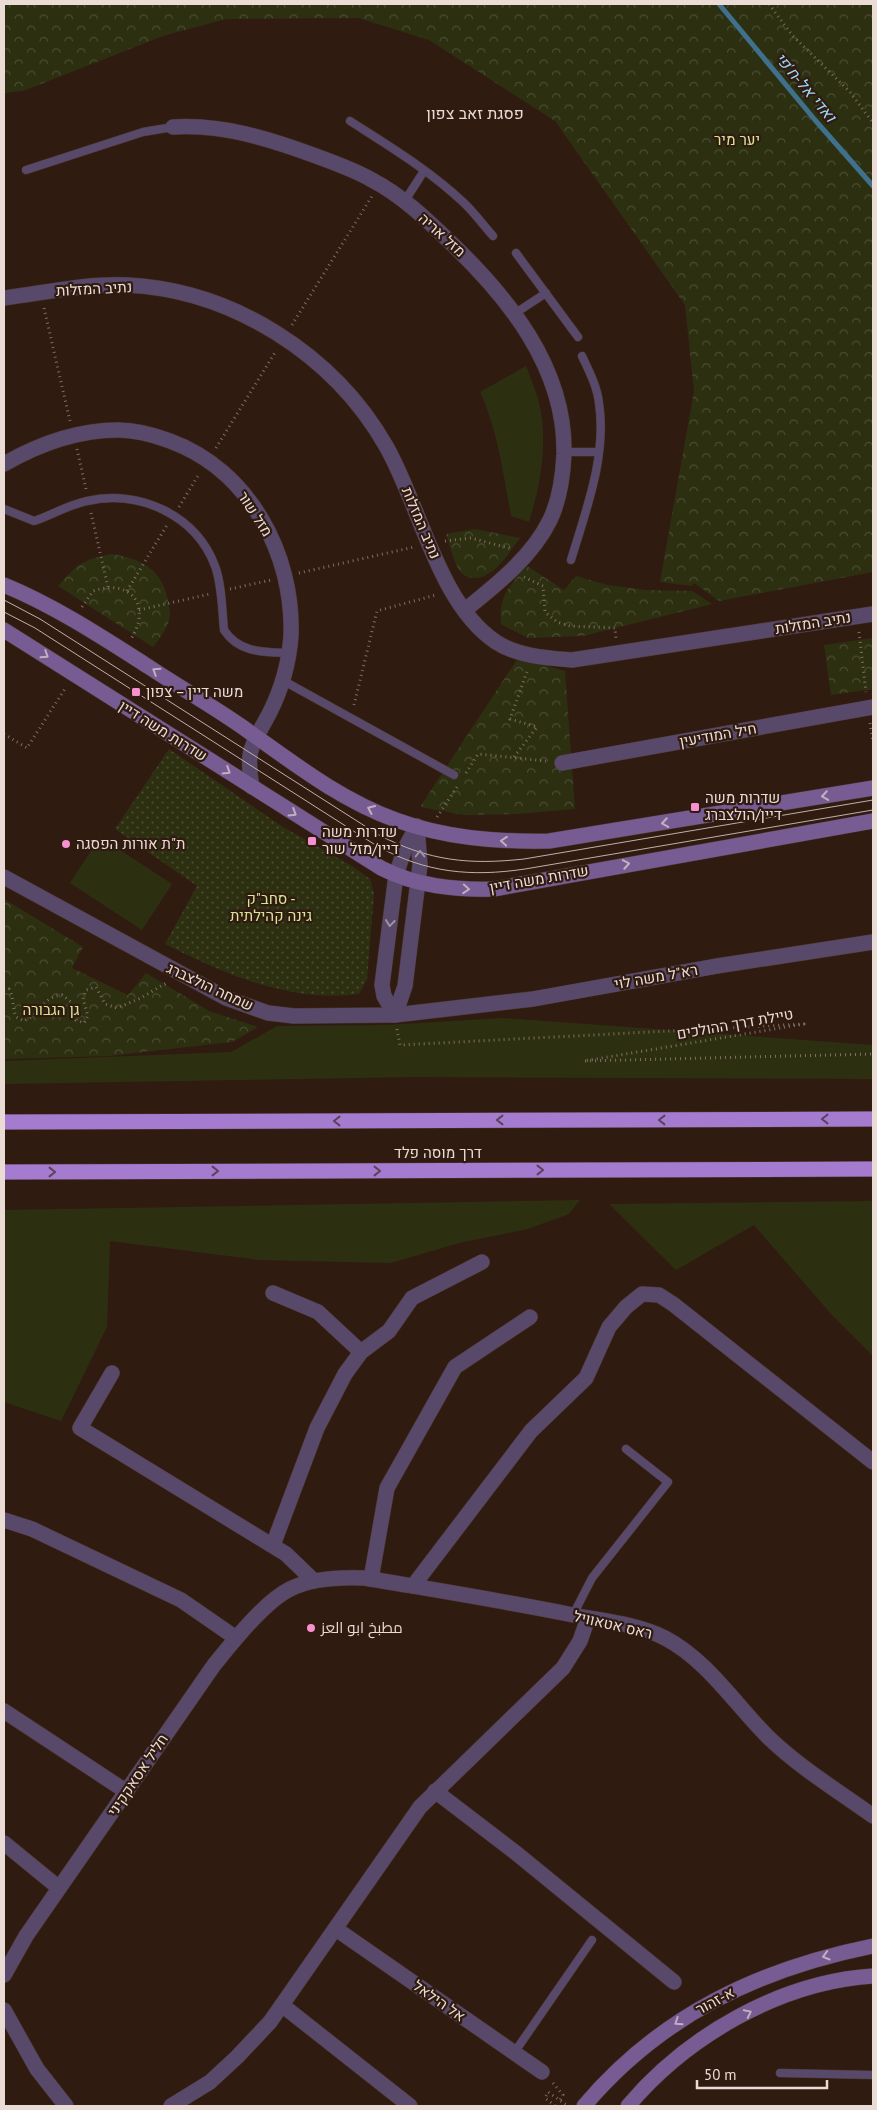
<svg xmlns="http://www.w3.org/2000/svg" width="877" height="2110" viewBox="0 0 877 2110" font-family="'PT Sans',Cairo,Heebo,sans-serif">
<defs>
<pattern id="forest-crowns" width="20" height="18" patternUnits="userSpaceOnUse" patternTransform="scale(1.25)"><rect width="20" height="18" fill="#2c3011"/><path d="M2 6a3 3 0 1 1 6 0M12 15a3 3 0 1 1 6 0" fill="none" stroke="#4b4d33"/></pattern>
<pattern id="garden-dots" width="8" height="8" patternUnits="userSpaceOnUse" patternTransform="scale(1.25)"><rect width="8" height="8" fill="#2c3011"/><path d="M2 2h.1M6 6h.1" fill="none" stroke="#4b4d33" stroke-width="1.8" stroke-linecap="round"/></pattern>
</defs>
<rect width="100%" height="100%" fill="#301b11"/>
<g fill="#2c3011">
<path d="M526 366C530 377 535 388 538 399 549 438 541 484 529 522L511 516C503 473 498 431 480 392Z"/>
<path d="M100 837 172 884 142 930 70 883Z"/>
<path d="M503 1018 873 1045V1079L415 1077 4 1084V1061L231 1052 277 1026 386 1025Z"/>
<path d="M580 1200 569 1214 528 1229 459 1243 391 1263 259 1260 110 1241 107 1327 61 1421 4 1402V1210Z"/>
<path d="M873 1201V1356L831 1314 754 1225 676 1270 609 1204Z"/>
</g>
<g fill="url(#forest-crowns)">
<path d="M4 4H873V572L719 601 694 583 692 586 660 582 694 391 685 305 555 121 429 40 359 18 226 19 163 36 23 91 4 93Z"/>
<path d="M475 529 520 538C509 552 494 580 472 578 467 577 462 575 459 570 453 560 450 545 446 534Z"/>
<path d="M112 554C142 559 162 569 168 601 168 605 171 612 170 616 168 628 160 638 153 647L58 586C79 563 81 560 112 554Z"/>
<path d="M527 566 564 590 576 576 607 585 646 590 692 591 712 604 583 636 528 638 501 624C498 595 510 586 527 566Z"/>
<path d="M873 638V689L831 695 824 645Z"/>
<path d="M518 658 565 671 575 809 517 814 465 815 420 807Z"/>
<path d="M4 899 83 947 72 968 128 995 146 973 209 1011 258 1027 232 1042 108 1056 4 1059Z"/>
</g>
<path fill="url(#garden-dots)" d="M169 749 283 827 352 866 370 879 374 894 367 979 359 994C291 1003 224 974 165 944L197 886 115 829Z"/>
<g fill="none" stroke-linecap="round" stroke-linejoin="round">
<path stroke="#3f718d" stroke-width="5" d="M719 4 815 120 873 186"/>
<g stroke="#4a362c" stroke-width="9">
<g id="lane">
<path d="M350 121C389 146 429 170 463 202 474 212 483 225 493 236"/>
<path d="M26 170 143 132 173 127"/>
<path d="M404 202 424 171"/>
<path d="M516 253 578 337"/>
<path d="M514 314 546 293"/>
<path d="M564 452H598"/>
<path d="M4 509 34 521C52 515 68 505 87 501 139 489 196 515 215 566 222 585 222 610 224 630 239 653 263 652 289 653"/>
<path d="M571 560C586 510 607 456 599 403 597 386 589 371 582 356"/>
<path d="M282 680 454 775"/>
<path d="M573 1615 592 1578 668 1482 626 1449"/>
<path d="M514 2053 592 1940"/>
<path d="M780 2073 873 2075"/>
</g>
</g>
<g stroke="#4a362c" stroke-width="16">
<g id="street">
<path d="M173 127C223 124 270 139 316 156 335 163 355 170 372 180 401 195 425 218 449 241 508 297 566 368 564 454 563 476 560 499 550 520 532 557 496 585 465 610"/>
<path d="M4 298C44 293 87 283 127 285 233 290 334 355 386 446 420 505 438 603 496 642 517 656 547 658 572 660L873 614"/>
<path d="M4 464C39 444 77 430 118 430 135 430 154 435 170 441 249 470 294 554 291 636 289 662 281 690 270 712 253 745 245 747 252 787"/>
<path d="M562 763 873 707"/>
<path d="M4 877 226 998 268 1013 294 1016 395 1015 533 999 717 966 873 942"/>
<path d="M395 1015 384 996 382 985 396 875 405 848 417 826"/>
<path d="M395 1015 405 986 420 865 417 826"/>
<path d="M273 1293 318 1312 361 1352"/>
<path d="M112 1373 80 1428 286 1554 314 1581"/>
<path d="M4 1520 32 1529 181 1600 236 1638"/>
<path d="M273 1545 317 1428 345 1374 361 1352 389 1331 412 1298 482 1262"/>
<path d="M371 1579 387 1488 455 1367 530 1317"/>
<path d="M413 1586 531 1431 586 1378 609 1327 626 1307 642 1294 659 1295 673 1304 873 1462"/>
<path d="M4 1711 127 1792"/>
<path d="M435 1791 516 1853 674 1982"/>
<path d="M4 1843 59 1888"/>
<path d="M336 1929 542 2072"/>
<path d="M4 1975 26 1936 214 1665C232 1643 264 1602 290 1589 312 1578 341 1577 365 1578 435 1590 504 1601 573 1615 603 1621 638 1624 665 1638 707 1660 735 1704 768 1737 799 1767 838 1791 873 1816"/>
<path d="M282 2005 410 2106"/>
<path d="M4 2010 37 2069 66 2106"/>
<path d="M171 2106 210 2082 237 2057 270 2022 420 1807 563 1668 580 1641 588 1618"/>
</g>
</g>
<g stroke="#4a362c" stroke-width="16">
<g id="secondary">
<path d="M4 585C55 606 102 637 149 667 179 687 211 705 241 726 291 761 338 799 396 820 445 838 496 842 549 841L873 788"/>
<path d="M4 630 381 868C416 886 454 890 494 889L873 821"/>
<path d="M584 2106C661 2015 759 1969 873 1946"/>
<path d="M628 2106C687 2036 780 1982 873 1976"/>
</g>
</g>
<g stroke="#4a362c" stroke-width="16">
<g id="highway">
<path d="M4 1122 873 1119"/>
<path d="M4 1172 873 1169"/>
</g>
</g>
<g stroke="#806d65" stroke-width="3" stroke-dasharray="1 4" stroke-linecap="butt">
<path d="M769 4 792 35 850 92 873 123"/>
<path d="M44 308 70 421"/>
<path d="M292 325 372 196"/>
<path d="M216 448 276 351"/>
<path d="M77 449 86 489"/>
<path d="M179 507 199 474"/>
<path d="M91 513 108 587"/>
<path d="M445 541 471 538 512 549"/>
<path d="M299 573 414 547"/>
<path d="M524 577 543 586 545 612 557 622 570 626 615 628 616 638"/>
<path d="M230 589 271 580"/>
<path d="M127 591 167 525"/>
<path d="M82 607 93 591C131 578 152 606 131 639"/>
<path d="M139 610 210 594"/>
<path d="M859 632 866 692"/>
<path d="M354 705 377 611 436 595"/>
<path d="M870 723 873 742"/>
<path d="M4 734 27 748 66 687"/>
<path d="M514 757 537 727 510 719 528 669"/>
<path d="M466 773 478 754 546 761"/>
<path d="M437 817 457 787"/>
<path d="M4 991 9 989C14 998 12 1007 16 1017L24 1021C27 1019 32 1017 35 1014 46 1005 45 997 62 995L71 1002 76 1020 84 1023 88 1016 83 999 86 990 96 987 105 1004 117 1008 141 998 166 983"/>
<path d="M397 1029 400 1045 804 1024 584 1061 873 1054"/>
<path d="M553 2083 563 2095 560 2100"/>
<path d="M555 2106 545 2098 548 2092 568 2106"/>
</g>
<use href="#lane" stroke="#584869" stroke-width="8"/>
<use href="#street" stroke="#584869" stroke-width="15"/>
<use href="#secondary" stroke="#775c93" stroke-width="15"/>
<use href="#highway" stroke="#a57bcf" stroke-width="15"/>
<g stroke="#c0b0a9" stroke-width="1">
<path d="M4 600 40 619 379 835C429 861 469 865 524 859L873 800"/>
<path d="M4 612 35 628 377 846C426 873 471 877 525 869L873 810"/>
</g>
</g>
<defs><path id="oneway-chevron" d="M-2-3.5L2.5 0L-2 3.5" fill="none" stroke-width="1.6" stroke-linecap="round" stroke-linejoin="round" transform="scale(1.25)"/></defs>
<g stroke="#c2afbe">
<use href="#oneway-chevron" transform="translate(45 655) rotate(33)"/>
<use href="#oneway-chevron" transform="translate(156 671) rotate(-147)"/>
<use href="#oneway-chevron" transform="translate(227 771) rotate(32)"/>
<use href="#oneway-chevron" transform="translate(825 796) rotate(171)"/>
<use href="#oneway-chevron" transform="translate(371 809) rotate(-156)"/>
<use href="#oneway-chevron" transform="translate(293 813) rotate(32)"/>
<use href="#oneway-chevron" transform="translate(665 823) rotate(171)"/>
<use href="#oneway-chevron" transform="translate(504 841) rotate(-175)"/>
<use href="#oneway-chevron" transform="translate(626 864) rotate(-10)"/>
<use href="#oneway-chevron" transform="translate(466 889) rotate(4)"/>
<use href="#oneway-chevron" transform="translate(826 1956) rotate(164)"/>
<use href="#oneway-chevron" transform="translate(748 2013) rotate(-26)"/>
<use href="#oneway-chevron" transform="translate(678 2022) rotate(146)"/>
</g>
<g stroke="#a1929f">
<use href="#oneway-chevron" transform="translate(420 854) rotate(-90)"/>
<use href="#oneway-chevron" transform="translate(390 923) rotate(97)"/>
</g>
<g stroke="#5f415d">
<use href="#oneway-chevron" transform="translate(825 1119) rotate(180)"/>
<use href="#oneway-chevron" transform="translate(500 1120) rotate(180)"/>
<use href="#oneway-chevron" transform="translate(662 1120) rotate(180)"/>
<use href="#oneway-chevron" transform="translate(337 1121) rotate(180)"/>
<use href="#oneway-chevron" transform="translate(540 1170)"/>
<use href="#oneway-chevron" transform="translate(215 1171)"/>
<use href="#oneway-chevron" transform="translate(377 1171)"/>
<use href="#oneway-chevron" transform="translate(52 1172)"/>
</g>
<g fill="#f690cf" stroke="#301b11" stroke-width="2">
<rect x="131" y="687" width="10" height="10" rx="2.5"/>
<rect x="690" y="802" width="10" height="10" rx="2.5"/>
<rect x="307" y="836" width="10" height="10" rx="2.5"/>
<circle cx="66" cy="844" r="5"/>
<circle cx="311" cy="1628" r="5"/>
</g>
<g text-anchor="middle" stroke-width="4.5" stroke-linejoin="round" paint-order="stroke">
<g font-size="15" fill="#d9e598" stroke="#301b11">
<text x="737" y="145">יער מיר</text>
<text x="271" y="904">סחב"ק -<tspan x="271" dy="17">גינה קהילתית</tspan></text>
<text x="51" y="1015">גן הגבורה</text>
</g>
<g font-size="15" fill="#eadbd5" stroke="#301b11">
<text transform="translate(442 235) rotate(42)" y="5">מזל אריה</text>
<text transform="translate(94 289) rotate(-3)" y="5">נתיב המזלות</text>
<text transform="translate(255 514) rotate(57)" y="5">מזל שור</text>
<text transform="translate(421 523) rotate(67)" y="5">נתיב המזלות</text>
<text transform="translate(813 623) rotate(-9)" y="5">נתיב המזלות</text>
<text transform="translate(163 731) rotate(32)" y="5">שדרות משה דיין</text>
<text transform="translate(718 735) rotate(-10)" y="5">חיל המודיעין</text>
<text transform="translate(539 879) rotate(-10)" y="5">שדרות משה דיין</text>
<text transform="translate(656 977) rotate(-10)" y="5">רא"ל משה לוי</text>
<text transform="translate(210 987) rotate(25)" y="5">שמחה הולצברג</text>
<text transform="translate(735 1024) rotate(-10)" y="5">טיילת דרך ההולכים</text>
<text x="438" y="1158">דרך מוסה פלד</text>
<text transform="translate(613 1625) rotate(13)" y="5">ראס אטאוויל</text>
<text transform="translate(138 1775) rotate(-56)" y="5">חליל אסאקקיני</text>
<text transform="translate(439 2001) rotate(35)" y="5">אל הילאל</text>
<text transform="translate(715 2001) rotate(-28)" y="5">א-זהור</text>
</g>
<g font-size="15" fill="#eadbd5" stroke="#301b11" text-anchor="start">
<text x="146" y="697">משה דיין – צפון</text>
<text x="705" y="803">שדרות משה<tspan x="705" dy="17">דיין/הולצברג</tspan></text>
<text x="322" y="837">שדרות משה<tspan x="322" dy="17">דיין/מזל שור</tspan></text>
<text x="76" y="849">ת"ת אורות הפסגה</text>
<text x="321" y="1633">مطبخ ابو العز</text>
</g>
<g font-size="16" font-style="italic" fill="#9bd9fc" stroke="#301b11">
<text transform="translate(806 87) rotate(50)" y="6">ואדי אל-ח'פי</text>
</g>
<g font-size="16" fill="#eadbd5" stroke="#301b11">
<text x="475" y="119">פסגת זאב צפון</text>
</g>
</g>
<rect width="877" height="2110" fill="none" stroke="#eadbd5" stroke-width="10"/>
<path d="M697 2080v8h130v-8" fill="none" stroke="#eadbd5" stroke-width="2.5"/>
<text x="704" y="2080" font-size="15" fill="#eadbd5" stroke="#301b11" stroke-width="4" paint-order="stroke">50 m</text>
</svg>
